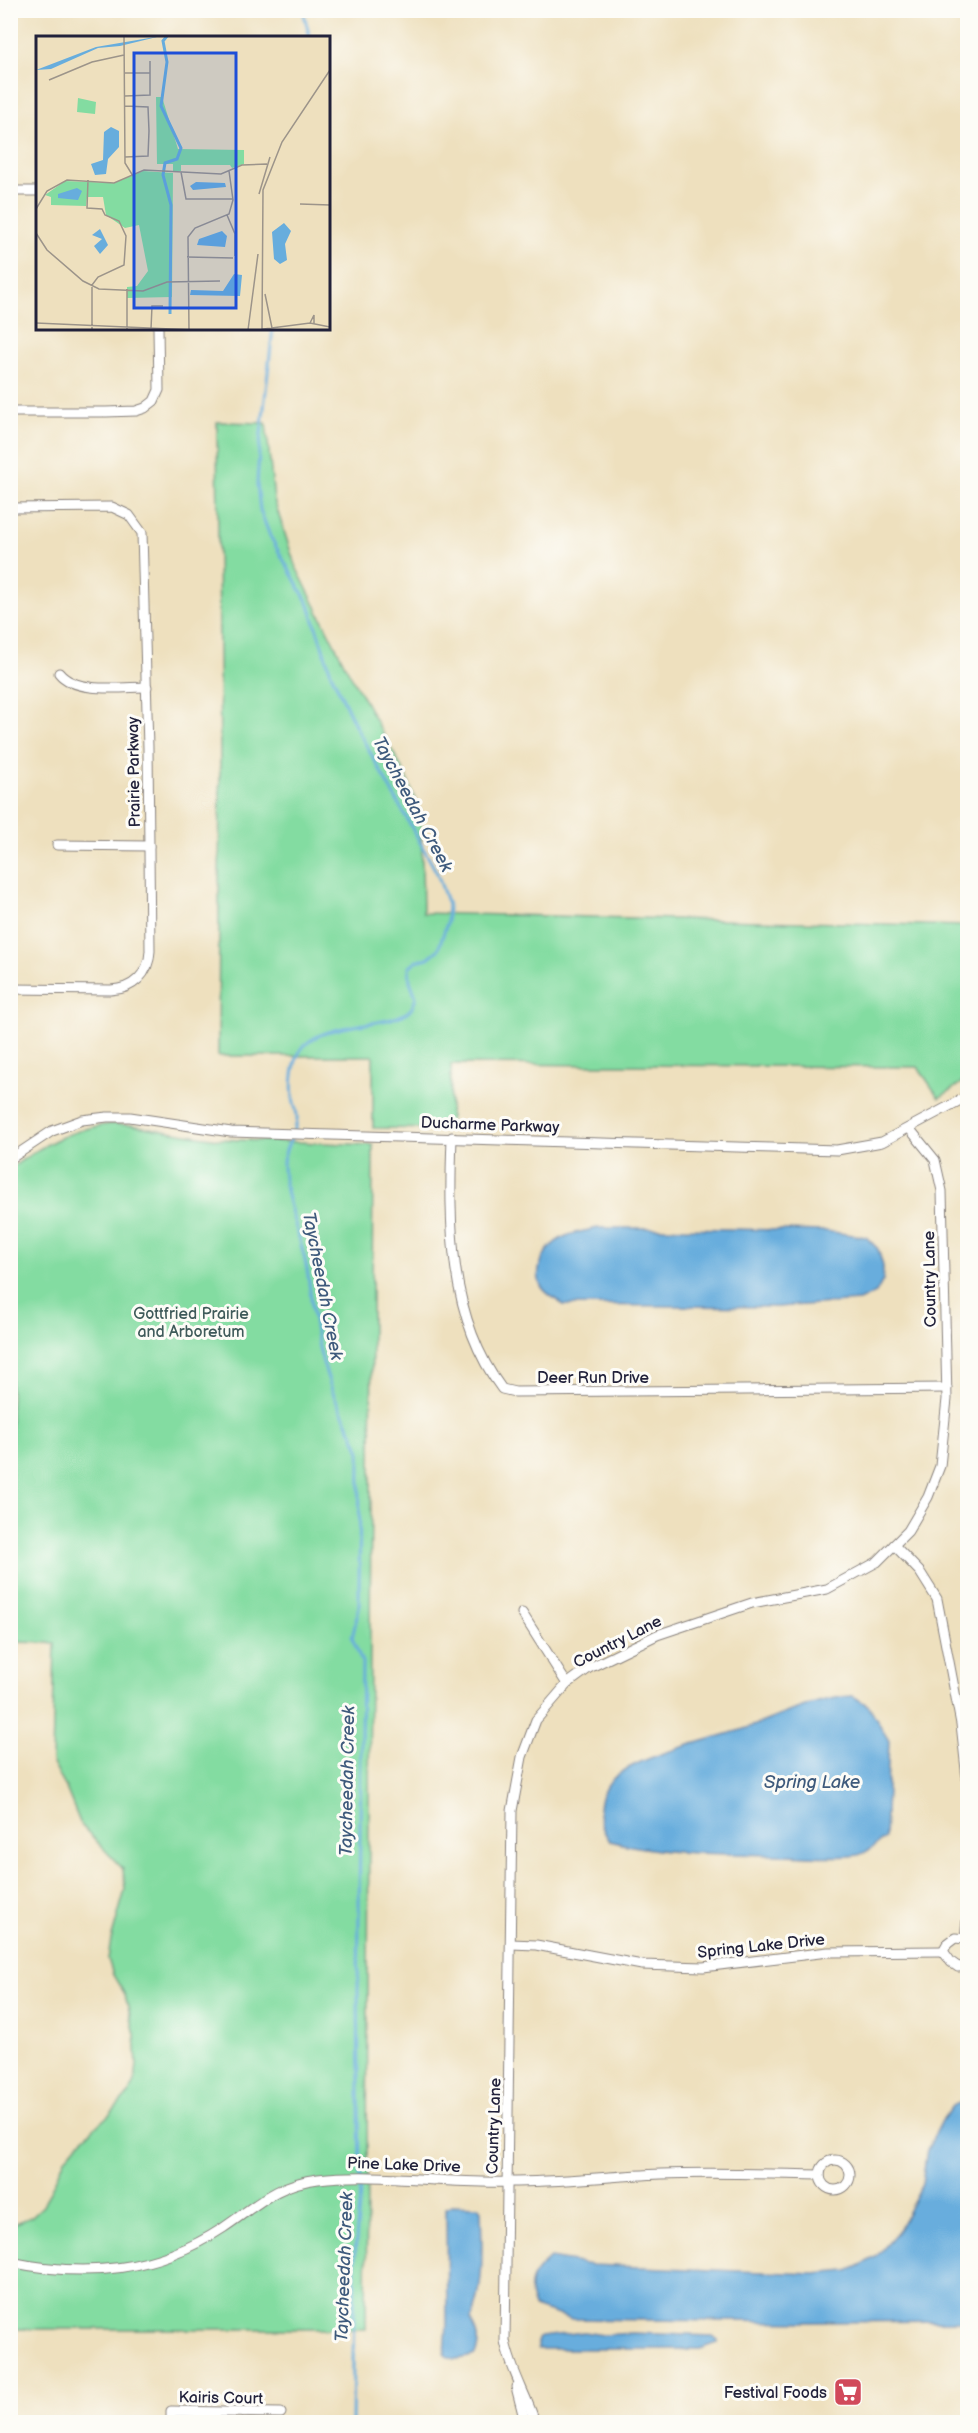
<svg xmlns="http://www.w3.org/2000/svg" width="978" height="2433" viewBox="0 0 978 2433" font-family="'Balsamiq Sans',sans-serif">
<rect width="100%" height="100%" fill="#fdfcf7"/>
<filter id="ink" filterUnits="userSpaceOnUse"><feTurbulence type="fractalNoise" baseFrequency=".0167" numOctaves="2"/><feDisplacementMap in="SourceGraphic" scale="12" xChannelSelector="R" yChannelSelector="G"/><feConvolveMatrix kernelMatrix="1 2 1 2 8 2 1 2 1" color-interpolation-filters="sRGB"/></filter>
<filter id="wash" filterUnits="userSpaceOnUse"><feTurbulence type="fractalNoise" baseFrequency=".008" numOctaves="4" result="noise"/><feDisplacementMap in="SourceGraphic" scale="24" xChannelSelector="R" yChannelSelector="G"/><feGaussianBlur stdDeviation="1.35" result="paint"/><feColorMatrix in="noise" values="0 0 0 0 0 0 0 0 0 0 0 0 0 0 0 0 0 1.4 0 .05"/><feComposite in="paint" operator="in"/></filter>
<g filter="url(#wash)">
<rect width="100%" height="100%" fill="#eee0be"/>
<g fill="#83dca1" stroke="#527f6e" stroke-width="1.5">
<path d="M217 422 266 423 274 500 295 565 345 665 404 772 421 813 423 913 967 926V1079L939 1098 918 1067 451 1064 450 1129 373 1128V1056H218L220 760Z"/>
<path d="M110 1124 131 1125 217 1139 373 1145 366 2329H11V2225L31 2217 43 2206 66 2157 77 2144 111 2113 129 2093 135 2082 137 2064 135 2034 125 1995 113 1975 108 1959 111 1940 125 1890 123 1869 81 1825 66 1788 52 1762 55 1643 11 1642V1168C44 1144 68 1130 110 1124Z"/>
</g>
<g fill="#67addd" stroke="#44688c" stroke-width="1.5">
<path d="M598 1228H679L826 1231 866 1237 878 1249 883 1266V1280L876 1293 859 1301 777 1307 564 1305C543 1292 531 1283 543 1258 547 1249 553 1243 562 1238 572 1232 587 1231 598 1228Z"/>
<path d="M853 1696 869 1706 889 1741 885 1838C877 1844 868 1853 858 1855 832 1859 805 1855 779 1855 723 1853 664 1856 610 1841 597 1823 594 1802 609 1783 629 1757 711 1740 744 1729 779 1717 815 1698 853 1696Z"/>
<path d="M964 2101H968L967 2321 810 2322 570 2319 534 2307C524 2282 532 2275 550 2258L591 2265 814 2274 848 2271 859 2266 876 2257 898 2232 922 2184 927 2150 943 2119 952 2106Z"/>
<path d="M451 2205 478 2206 481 2210C482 2246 485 2288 471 2320 478 2332 481 2340 475 2355 464 2358 454 2362 445 2355L447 2324 446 2208Z"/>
<path d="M584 2332 603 2335 632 2333 713 2336 718 2340V2343L700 2349H538V2339L541 2337Z"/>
</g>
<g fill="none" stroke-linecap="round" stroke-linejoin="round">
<g stroke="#67addd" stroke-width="3">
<path d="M303 10 310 38"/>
<path d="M273 328 259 452 257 484 260 510 270 536 309 605 331 673 356 727 437 873 448 905 447 923 438 950 428 958 416 961 409 967 410 981 416 997C415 1000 413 1007 411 1009 394 1028 328 1020 304 1046 293 1057 291 1083 293 1098 294 1105 298 1113 297 1120 296 1134 283 1149 283 1163 283 1199 301 1235 307 1270 311 1292 312 1315 317 1338 320 1355 326 1373 332 1390 340 1412 353 1430 360 1452L359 1608 352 1638 362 1662 358 1990 360 2192 355 2254 352 2422"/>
</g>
</g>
</g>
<g filter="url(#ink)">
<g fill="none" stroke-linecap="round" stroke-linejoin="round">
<g stroke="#88817c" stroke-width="11">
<g id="street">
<path d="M10 191H38"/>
<path d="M10 412H106L136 411 145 408 154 401 159 390 158 328"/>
<path d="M10 508 112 507 129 515 142 533 148 748 150 951C149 974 133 989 111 990L10 989"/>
<path d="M59 673C76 694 122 687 147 687"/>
<path d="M57 845 149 846"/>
<path d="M452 1137C449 1222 448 1317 502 1389L515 1392 947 1388"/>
<path d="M10 1159 52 1131 82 1120 107 1117H130L231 1132 837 1150 882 1142 968 1096"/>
<path d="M894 1545 920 1572 937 1599 961 1724 968 1788"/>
<path d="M522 1613 567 1684"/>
<path d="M965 1939 968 1908"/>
<path d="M968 1942 965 1939 955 1938 947 1944 943 1951 951 1962 958 1967 968 1966"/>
<path d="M511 1944 536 1945 642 1965 703 1967 828 1952 943 1951"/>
<circle cx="835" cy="2175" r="15"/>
<path d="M10 2262C87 2278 156 2272 223 2228 256 2206 276 2184 318 2179 378 2172 446 2184 508 2182 559 2182 610 2176 661 2174 714 2172 767 2174 820 2175"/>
<path d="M516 2387 525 2422"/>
<path d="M171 2422V2411L281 2413"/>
<path d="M535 2422C526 2394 511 2371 505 2341L512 1811 522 1757 536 1720 567 1684 589 1668 657 1635 752 1603 827 1589 877 1562 908 1531 928 1497 940 1466 947 1399 942 1191 935 1160 909 1128"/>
</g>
</g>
<use href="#street" stroke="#fff" stroke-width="9"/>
</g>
</g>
<defs>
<g id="supermarket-square" transform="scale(1.5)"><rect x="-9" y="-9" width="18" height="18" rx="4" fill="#d1495b" stroke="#fdfcf7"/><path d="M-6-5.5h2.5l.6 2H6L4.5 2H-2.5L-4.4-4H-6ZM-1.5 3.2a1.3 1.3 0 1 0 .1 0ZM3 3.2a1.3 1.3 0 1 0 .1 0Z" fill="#fff"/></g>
</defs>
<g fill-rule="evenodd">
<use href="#supermarket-square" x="848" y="2392"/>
</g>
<g text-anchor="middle" stroke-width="6" stroke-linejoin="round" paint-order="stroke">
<g font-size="16" fill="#22223b" stroke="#fdfcf7">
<text transform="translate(133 772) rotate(-91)" y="6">Prairie Parkway</text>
<text transform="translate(490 1124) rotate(2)" y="6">Ducharme Parkway</text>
<text transform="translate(929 1279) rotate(-91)" y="6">Country Lane</text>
<text x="593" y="1383">Deer Run Drive</text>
<text transform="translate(617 1641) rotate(-27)" y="6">Country Lane</text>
<text transform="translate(761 1945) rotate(-6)" y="6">Spring Lake Drive</text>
<text transform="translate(493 2126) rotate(-88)" y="6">Country Lane</text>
<text transform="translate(404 2164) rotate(2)" y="6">Pine Lake Drive</text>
<text transform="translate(221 2397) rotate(1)" y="6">Kairis Court</text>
</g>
<g font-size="16" fill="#3f5a5a" stroke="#fdfcf7">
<text x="191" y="1319">Gottfried Prairie<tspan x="191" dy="18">and Arboretum</tspan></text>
</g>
<g font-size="16" fill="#22223b" stroke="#fdfcf7" text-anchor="end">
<text x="827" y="2398">Festival Foods</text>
</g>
<g font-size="18" font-style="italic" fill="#3e5a7c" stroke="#fdfcf7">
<text transform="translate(413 804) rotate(62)" y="6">Taycheedah Creek</text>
<text transform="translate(323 1286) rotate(79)" y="6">Taycheedah Creek</text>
<text transform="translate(347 1781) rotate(-89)" y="6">Taycheedah Creek</text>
<text x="812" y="1788">Spring Lake</text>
<text transform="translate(344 2267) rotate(-88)" y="6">Taycheedah Creek</text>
</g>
</g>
<g transform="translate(36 36)">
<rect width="294" height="294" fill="#eee0be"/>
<path d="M120 61H126L142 113 208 114V128L196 132 194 129H145V135H137V128H121ZM42 62 60 66 59 78 41 76ZM107 135 137 137 136 261 91 262V251L101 250 112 235 103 189 89 192 70 179 67 161H51L50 170 15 169V161L9 159 29 145 78 147Z" fill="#83dca1"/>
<path d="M125 0 84 10 62 12 15 33 0 34 60 11ZM75 91 83 95V111L72 123 70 138 59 139 55 128 67 124 68 96ZM160 146 189 147 190 151 157 154 154 150ZM41 152 46 155 42 164 22 162V158ZM248 187 255 195 249 208 251 224 244 228 238 223 236 196ZM64 193 72 209 64 218 58 210 66 203 56 199ZM186 195 191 200 189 211 161 209 163 203ZM198 238 206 239 204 260 154 259 155 254 187 255Z" fill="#67addd"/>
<path fill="none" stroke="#67addd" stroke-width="3" d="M131 0 127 5 131 26 125 70 145 112 141 123 129 127 127 139 135 169 134 278"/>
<path fill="none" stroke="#9c948a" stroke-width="1.5" d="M88 0 89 127 97 140M88 37H114M13 44 56 26 88 19M89 60 114 59V25M89 70 112 71 113 95 112 120 89 121M145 136 150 163H197M52 144 51 172 66 173 69 179 83 185 90 200 88 229 62 241 56 249V294M223 158 234 121M264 168 294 169M0 173 11 155 31 144 78 147 108 134 185 138 206 129 231 128M191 179 199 198V220M0 197 11 214 47 245 63 253 107 255 131 246 184 245M151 221 197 222M91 253V294M229 258 236 292M0 287 158 294M274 287 278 279V289M115 293 116 270H127M153 294 152 201 159 192 193 178 197 164 193 135M212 294 222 218M220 294 274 287 294 291M226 294 227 154 246 106 294 34"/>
<path fill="#1d4ed8" fill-opacity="0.15" stroke="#1d4ed8" stroke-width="3" d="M98 17H200V272H98Z"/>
<rect width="294" height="294" fill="none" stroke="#22223b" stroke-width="3"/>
</g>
<rect width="978" height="2433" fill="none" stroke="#fdfcf7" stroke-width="36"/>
</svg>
